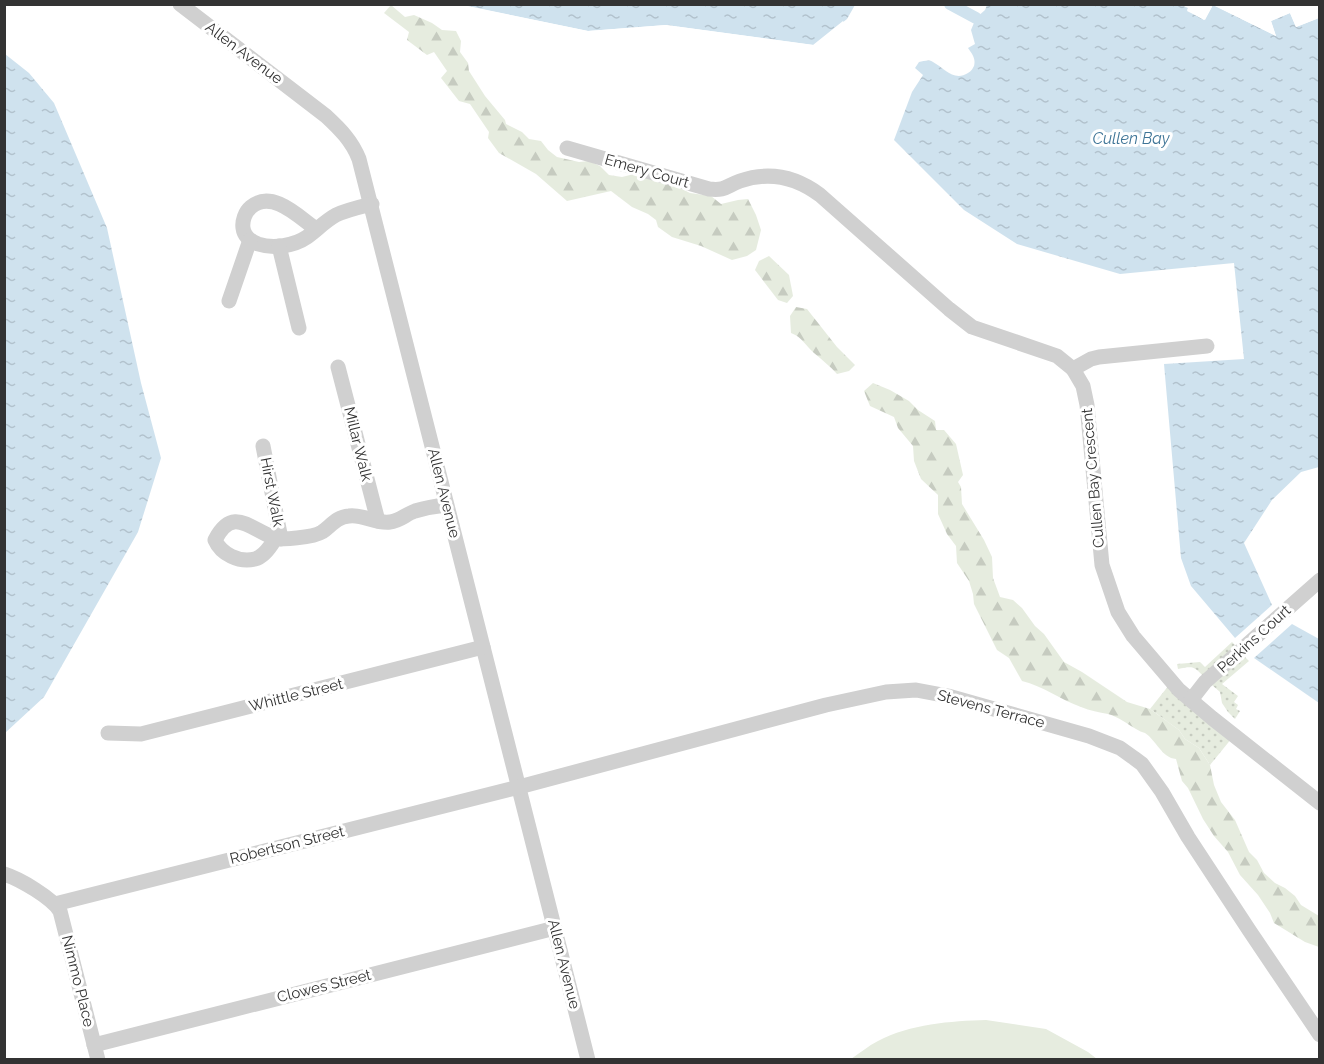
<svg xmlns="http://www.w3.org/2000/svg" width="1324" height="1064" viewBox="0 0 1324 1064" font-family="Raleway,sans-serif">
<defs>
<pattern id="grass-dots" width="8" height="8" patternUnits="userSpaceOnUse" patternTransform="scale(1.5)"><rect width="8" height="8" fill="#e6ecdf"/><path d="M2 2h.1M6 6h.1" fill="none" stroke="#c6cbc0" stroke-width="1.8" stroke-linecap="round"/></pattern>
<pattern id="forest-firs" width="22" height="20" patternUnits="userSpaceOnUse" patternTransform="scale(1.5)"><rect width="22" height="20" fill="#e6ecdf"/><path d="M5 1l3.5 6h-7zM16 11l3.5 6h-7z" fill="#c6cbc0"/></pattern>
<pattern id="water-ripples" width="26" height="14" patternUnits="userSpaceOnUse" patternTransform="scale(1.5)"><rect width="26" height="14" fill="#cfe2ee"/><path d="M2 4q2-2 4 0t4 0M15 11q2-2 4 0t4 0" fill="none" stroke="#b2c2cd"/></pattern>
</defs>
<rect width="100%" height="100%" fill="#fff"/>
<g fill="url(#grass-dots)">
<path d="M1232 642 1237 647 1204 677C1194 666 1193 666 1178 669L1177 664 1200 662 1205 667Z"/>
<path d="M1244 656 1249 661 1222 684 1238 696 1234 702 1238 705 1236 709 1240 711 1235 719 1228 712 1222 703 1220 692 1212 685Z"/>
<path d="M1169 685 1232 738 1210 765 1199 748 1185 739 1179 730 1150 709Z"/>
</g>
<g fill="url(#forest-firs)">
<path d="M391 5 405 17 414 15 432 23 442 30 456 31 461 41 460 52 468 63 469 71 485 96 505 120 506 124 522 132 529 139 541 141 548 150 557 157 579 162 589 161 600 166 609 175 622 177 638 173 656 182 676 186 690 193 711 196 721 204 738 200 748 199 756 215 761 230 756 250 747 256 732 260 701 246 672 237 658 227 656 220 648 214 632 207 611 191 567 201 536 174 499 153 488 138 489 132 470 104 459 101 441 78 447 71 434 52 427 55 407 40 409 32 384 13Z"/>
<path d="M769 256 789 275 793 296 787 303 778 300 755 270 759 261Z"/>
<path d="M796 307 807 309 837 347 855 365 849 371 837 374C830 366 822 360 814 353 806 346 802 337 791 333L790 316Z"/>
<path d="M873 383 890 390 909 401 918 410 935 421 936 430H944L956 444 963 475 958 482 961 487 962 504 984 540 992 557 993 578 1000 597 1013 600 1022 608 1035 626 1044 634 1064 662 1082 672 1127 702 1150 709 1179 730 1185 739 1199 748 1210 765 1214 785 1221 802 1235 820 1249 852 1257 860 1264 873 1275 883 1285 888 1295 896 1301 905 1319 916V947L1305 942 1274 923 1270 913 1258 895 1240 875 1228 852 1214 836 1203 819 1188 788 1182 781 1176 759C1162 758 1156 740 1145 733 1142 732 1139 731 1136 729 1127 724 1119 717 1108 714 1099 712 1090 711 1081 707 1061 700 1043 686 1022 681L1009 658 997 650 974 604 973 594 969 581 957 563 956 546 947 534 938 514V495L921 479 914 461 913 446 898 428 894 417 870 406 864 391Z"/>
</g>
<path fill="#e6ecdf" d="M986 1020 1046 1029 1088 1052 1097 1059H851C860 1053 868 1046 878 1041 910 1024 951 1021 986 1020Z"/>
<g fill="url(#water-ripples)">
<path d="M461 5H855L847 19 814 45 666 25 588 31Z"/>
<path d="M987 5H1181L1188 8 1187 10 1204 20 1213 5 1276 36 1271 21 1290 13 1296 27 1319 18V467L1301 472 1272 500 1244 543 1272 605 1235 638 1191 586 1181 558 1164 364 1244 359 1234 263 1120 274 1017 244 964 210 894 140 912 92 923 75 915 68 919 62C924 61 929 59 933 62 944 68 954 82 968 73 971 71 972 70 974 66 976 58 972 54 968 48L975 44 971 30 976 18 985 10Z"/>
<path d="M5 54 29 73 54 103 107 228 141 383 161 458 138 532 44 697 5 733Z"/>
<path d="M1292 624 1319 639V703L1254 658Z"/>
</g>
<g fill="#fff">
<path d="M458 4 588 31 666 25 813 45 843 21 845 24 814 48 666 28 588 34 462 9Z"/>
<path d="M1210 4H1219L1271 30 1268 22 1269 19 1289 10 1292 11 1298 23 1319 15V18L1296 27 1290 13 1271 21 1276 36 1213 5 1205 20 1187 11 1190 6 1191 9 1203 16Z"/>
</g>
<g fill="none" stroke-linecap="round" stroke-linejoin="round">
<path stroke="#cfe2ee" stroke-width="12" d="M950 4 976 18"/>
<g stroke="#d0d0d0" stroke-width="15">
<path d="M180 4 326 116C340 129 352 141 359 159L588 1060"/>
<path d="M567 148 709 189C726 191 726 186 740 181 769 171 796 177 820 195L949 309 972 327 1057 356 1073 369 1083 386 1087 405 1102 565 1118 612 1133 636 1179 690 1212 718 1320 803"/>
<path d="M316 229C299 217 272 189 251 207 245 212 242 221 243 228 244 236 250 241 258 244 273 249 294 246 307 237 317 230 325 221 336 215 347 210 360 207 372 204"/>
<path d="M279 246 299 328"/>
<path d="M229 301 250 240"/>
<path d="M338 367 378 521"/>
<path d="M1073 369 1091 359 1099 357 1207 346"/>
<path d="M263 446 281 539"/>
<path d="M275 539C271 546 263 557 255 559 239 563 221 554 215 540 232 507 248 527 272 537 280 541 314 537 322 532 331 526 336 517 349 516 363 514 376 524 390 522 400 521 406 514 415 511 425 508 436 506 446 505"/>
<path d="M1191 700 1205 682 1320 580"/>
<path d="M108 733 141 734 483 647"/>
<path d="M4 874C20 879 52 898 60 911L98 1060"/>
<path d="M55 904 519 787 826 705 886 692 916 690 948 696 1089 736 1120 748 1134 758 1142 764 1162 792 1188 837 1249 930 1320 1035"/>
<path d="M94 1045 555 928"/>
</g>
</g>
<g text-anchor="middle" stroke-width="6" stroke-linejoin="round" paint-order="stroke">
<g font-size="15" fill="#333" stroke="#fff">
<text transform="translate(244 53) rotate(37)" y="5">Allen Avenue</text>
<text transform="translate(647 171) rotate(16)" y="5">Emery Court</text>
<text transform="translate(358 444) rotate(76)" y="5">Millar Walk</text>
<text transform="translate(1093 478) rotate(-95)" y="5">Cullen Bay Crescent</text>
<text transform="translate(272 492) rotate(79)" y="5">Hirst Walk</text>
<text transform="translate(444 493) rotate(76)" y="5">Allen Avenue</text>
<text transform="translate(1254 639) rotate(-42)" y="5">Perkins Court</text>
<text transform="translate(296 695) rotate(-14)" y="5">Whittle Street</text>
<text transform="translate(991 709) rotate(15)" y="5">Stevens Terrace</text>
<text transform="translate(287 845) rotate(-14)" y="5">Robertson Street</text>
<text transform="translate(564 964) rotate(76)" y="5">Allen Avenue</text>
<text transform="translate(78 981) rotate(76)" y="5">Nimmo Place</text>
<text transform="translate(324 986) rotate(-14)" y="5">Clowes Street</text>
</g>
<g font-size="16" font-style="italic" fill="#3f7597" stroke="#fff">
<text x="1131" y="144">Cullen Bay</text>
</g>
</g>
<rect width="1324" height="1064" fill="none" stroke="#333333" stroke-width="12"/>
</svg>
